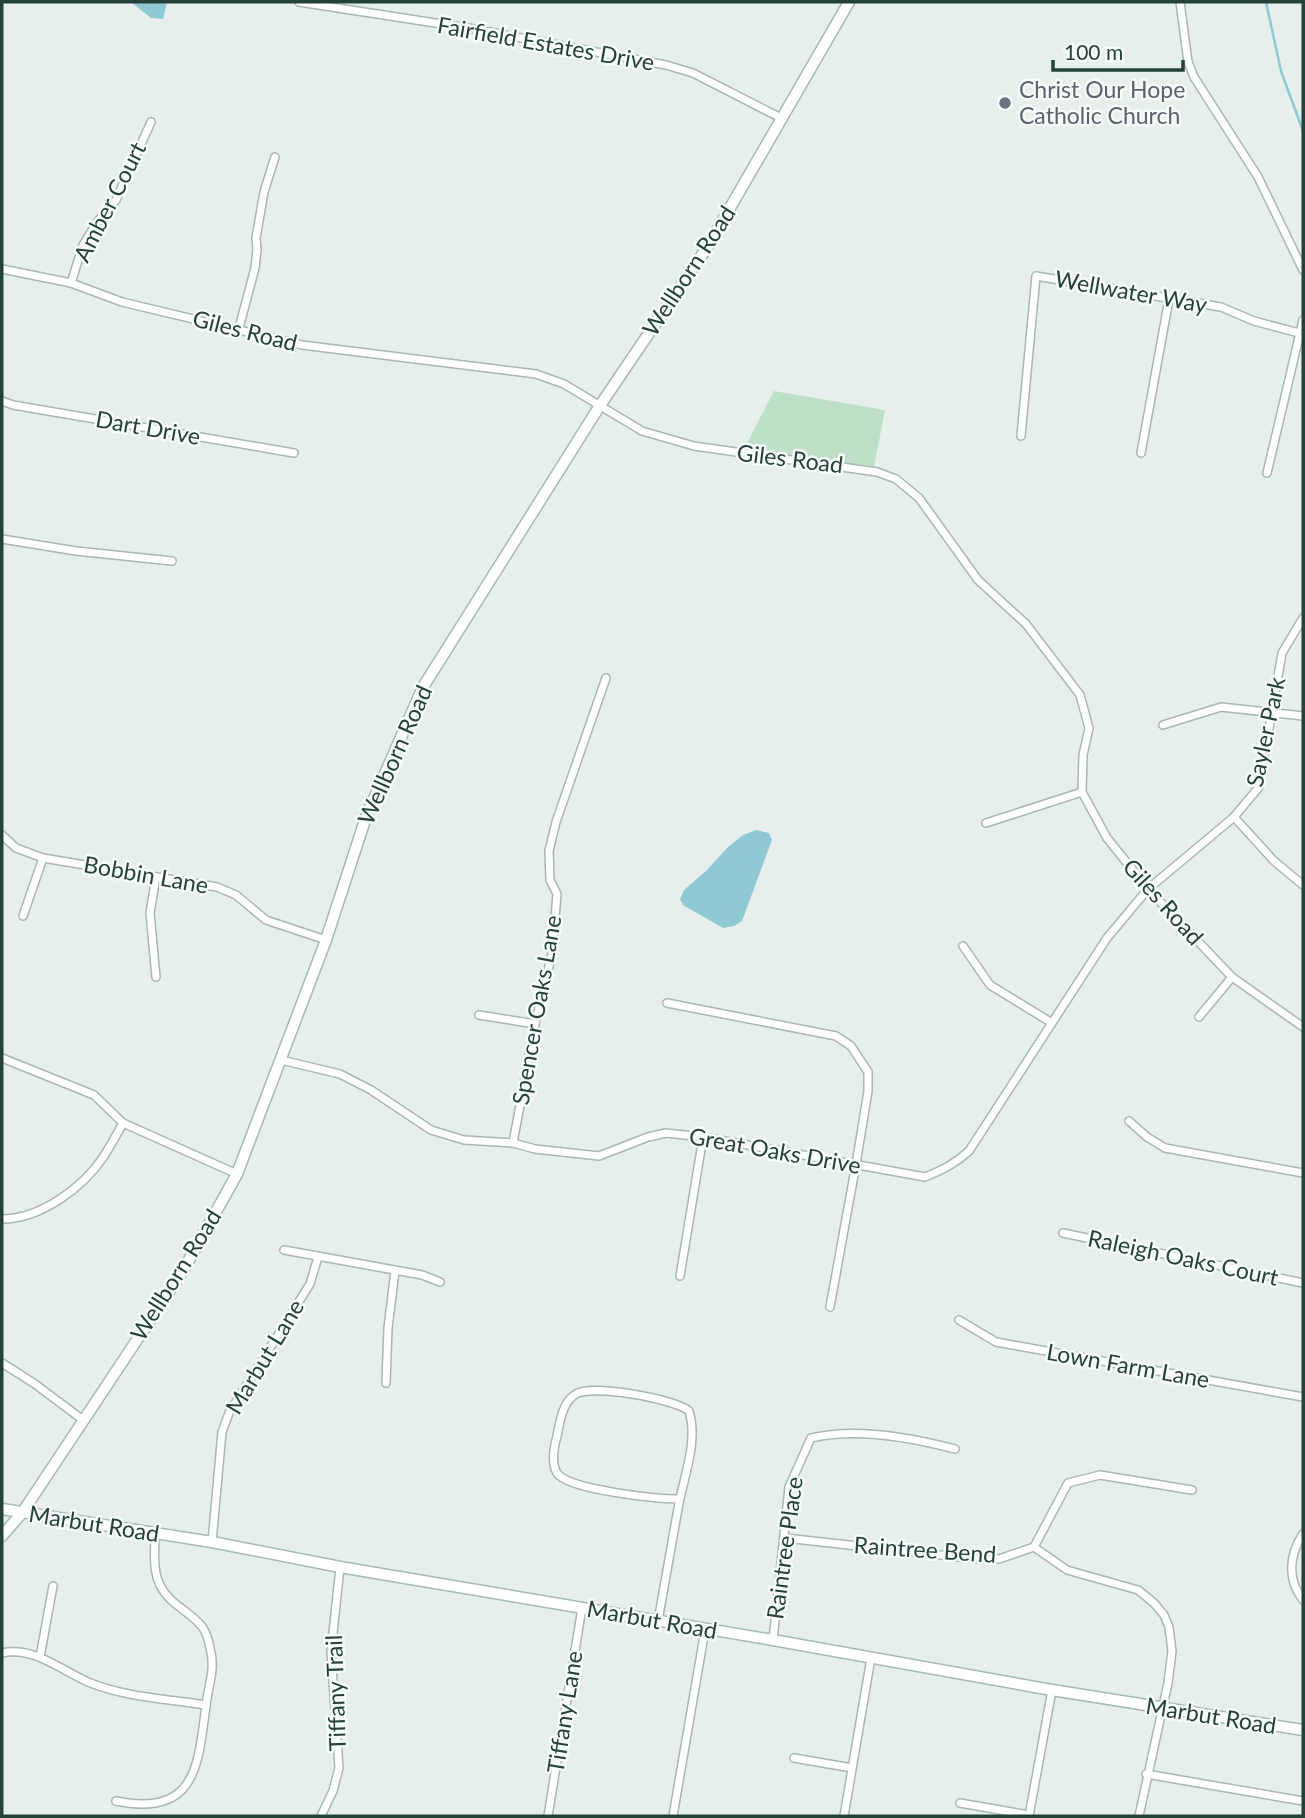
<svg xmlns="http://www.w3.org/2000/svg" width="1305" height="1818" viewBox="0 0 1305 1818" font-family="Lato,sans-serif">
<rect width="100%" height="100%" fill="#e6efeb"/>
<path fill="#bfe0c8" d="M774 391 885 410 874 467 745 447Z"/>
<g fill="#8ec9d4">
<path d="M131 2H167L163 19 151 18Z"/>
<path d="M756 830 769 833 772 840 742 921 734 926 723 928 683 905 680 899 684 890 706 871 728 847 743 835Z"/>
</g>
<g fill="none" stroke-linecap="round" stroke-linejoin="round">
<path stroke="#8ec9d4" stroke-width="2.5" d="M1266 2 1281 71 1303 131"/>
<g stroke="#a8b8b2" stroke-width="10">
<g id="street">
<path d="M299 2 468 28 666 65 693 73 783 119"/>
<path d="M1180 2 1188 62 1194 77 1258 177 1303 270"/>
<path d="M2 269 71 283 122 302 302 345 536 374 564 384 642 431 694 446 877 472 896 479 919 498 978 580 1026 624 1080 695 1089 728 1083 755 1082 792 1107 838 1148 889 1232 977 1303 1027"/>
<path d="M71 283 83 245 98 221 116 200 151 122"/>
<path d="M239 328 255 268 257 249 256 238 264 192 275 157"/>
<path d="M2 401 13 405 294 453"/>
<path d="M1021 436 1036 276 1221 307 1254 321 1299 333"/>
<path d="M1141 453 1169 299"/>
<path d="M1267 473 1303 320"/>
<path d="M2 539 76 551 172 561"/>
<path d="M1163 725 1221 707 1303 716"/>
<path d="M1234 817 1274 861 1303 885"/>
<path d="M986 823 1082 792"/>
<path d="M2 835 16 848 43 858 217 887 236 895 266 920 326 940"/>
<path d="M156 877 150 913 156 977"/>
<path d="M23 916 43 858"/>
<path d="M963 946 990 985 1052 1023"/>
<path d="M667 1003 836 1036 851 1046 868 1072V1091L856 1164 830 1307"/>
<path d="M479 1015 535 1024"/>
<path d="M1199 1017 1232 977"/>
<path d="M2 1058 94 1095 123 1123 237 1174"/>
<path d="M281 1060 340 1074 371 1090 431 1130 464 1140 513 1143 535 1149 599 1156 648 1137 666 1133 703 1137 925 1177C942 1170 955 1164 969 1151L1107 938 1148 889 1234 817 1259 787 1282 653 1303 618"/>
<path d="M1129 1121 1147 1137 1165 1148 1303 1173"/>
<path d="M513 1143 535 1024 552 954 557 894 550 880 549 851 556 822 606 678"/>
<path d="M2 1219C40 1219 83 1188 104 1156 111 1145 117 1134 123 1123"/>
<path d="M1063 1233 1303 1283"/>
<path d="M284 1250 422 1275 440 1282"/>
<path d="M680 1276 703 1137"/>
<path d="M959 1320 996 1342 1303 1397"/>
<path d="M2 1363 35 1384 83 1420"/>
<path d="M386 1383 388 1328 395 1271"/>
<path d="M1303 1534C1289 1555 1287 1580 1303 1600"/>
<path d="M785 1538 977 1559H999L1034 1547 1068 1483 1100 1475 1192 1490"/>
<path d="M212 1542 222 1432 229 1413 310 1284 318 1257"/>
<path d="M1034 1547 1067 1570 1138 1590 1154 1603 1164 1615 1169 1627 1172 1651 1168 1683 1139 1816"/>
<path d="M658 1621C665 1582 672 1542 679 1503 685 1474 698 1440 689 1411 675 1399 593 1384 576 1394 562 1402 560 1422 557 1436 554 1447 551 1463 557 1473 568 1490 658 1499 680 1499"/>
<path d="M773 1640 789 1487 811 1438C856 1427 910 1437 955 1449"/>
<path d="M2 1653C33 1646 61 1670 88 1682 124 1697 167 1699 206 1705"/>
<path d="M40 1657 53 1586"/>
<path d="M794 1758 852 1768"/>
<path d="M1146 1774 1303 1801"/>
<path d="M116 1801C198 1818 198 1762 206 1706 208 1685 216 1670 210 1648 209 1642 206 1633 203 1628 192 1612 170 1605 161 1587 152 1571 155 1552 155 1534"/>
<path d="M960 1803 1029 1815"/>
<path d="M321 1816 333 1791 339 1768 331 1652 340 1567"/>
<path d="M548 1816 582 1608"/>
<path d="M673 1816 705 1630"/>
<path d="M844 1816 871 1658"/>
<path d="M1029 1816 1052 1690"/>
</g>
</g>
<g stroke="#a4bbb3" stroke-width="13">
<g id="secondary">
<path d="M2 1509 212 1542 340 1567 773 1640 1052 1690 1303 1730"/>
<path d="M2 1536 22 1513 184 1269 237 1174 326 940 366 817 423 687 599 407 708 246 849 2"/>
</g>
</g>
<use href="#street" stroke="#fff" stroke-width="7"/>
<use href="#secondary" stroke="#fff" stroke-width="10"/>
</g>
<circle fill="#6b7280" stroke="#f7fbf9" stroke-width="2.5" cx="1005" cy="103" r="7"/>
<g text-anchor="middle" stroke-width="5" stroke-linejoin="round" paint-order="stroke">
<g font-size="23" fill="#24423a" stroke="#f7fbf9">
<text transform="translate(546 44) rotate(10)" y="8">Fairfield Estates Drive</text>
<text transform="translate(110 202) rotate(-63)" y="8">Amber Court</text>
<text transform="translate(689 271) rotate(-57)" y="8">Wellborn Road</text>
<text transform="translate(1131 292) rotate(10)" y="8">Wellwater Way</text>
<text transform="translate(245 331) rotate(14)" y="8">Giles Road</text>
<text transform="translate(148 428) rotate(10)" y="8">Dart Drive</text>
<text transform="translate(790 459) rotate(7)" y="8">Giles Road</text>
<text transform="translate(1266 732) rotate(-78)" y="8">Sayler Park</text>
<text transform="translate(395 755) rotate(-66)" y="8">Wellborn Road</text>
<text transform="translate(146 875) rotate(10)" y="8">Bobbin Lane</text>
<text transform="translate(1163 902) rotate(48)" y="8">Giles Road</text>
<text transform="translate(537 1010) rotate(-80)" y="8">Spencer Oaks Lane</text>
<text transform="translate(775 1151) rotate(10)" y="8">Great Oaks Drive</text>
<text transform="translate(1183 1258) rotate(12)" y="8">Raleigh Oaks Court</text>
<text transform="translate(176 1275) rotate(-58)" y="8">Wellborn Road</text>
<text transform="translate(265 1357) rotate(-59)" y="8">Marbut Lane</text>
<text transform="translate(1128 1366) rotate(10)" y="8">Lown Farm Lane</text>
<text transform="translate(94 1524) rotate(9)" y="8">Marbut Road</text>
<text transform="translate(785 1548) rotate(-82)" y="8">Raintree Place</text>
<text transform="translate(925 1550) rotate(4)" y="8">Raintree Bend</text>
<text transform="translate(652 1620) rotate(10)" y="8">Marbut Road</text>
<text transform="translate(336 1693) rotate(-92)" y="8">Tiffany Trail</text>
<text transform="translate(565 1712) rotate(-81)" y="8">Tiffany Lane</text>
<text transform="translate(1211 1716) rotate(9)" y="8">Marbut Road</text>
</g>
<g font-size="23" fill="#5b616d" stroke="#f7fbf9" text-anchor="start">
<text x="1019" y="98">Christ Our Hope<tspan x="1019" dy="26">Catholic Church</tspan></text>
</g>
</g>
<rect width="1305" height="1818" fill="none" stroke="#24423a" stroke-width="7"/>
<path d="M1053 60v10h130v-10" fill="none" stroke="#24423a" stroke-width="3.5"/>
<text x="1064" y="60" font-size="21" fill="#24423a" stroke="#f7fbf9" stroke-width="5" paint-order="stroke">100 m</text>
</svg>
